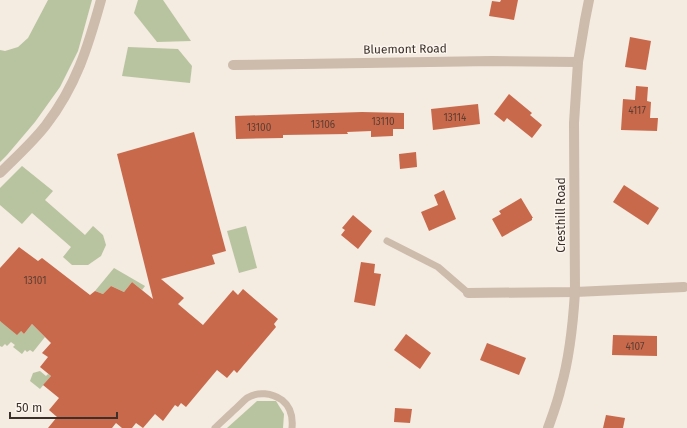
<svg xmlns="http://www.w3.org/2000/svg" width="687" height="428" viewBox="0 0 687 428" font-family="'Fira Sans',sans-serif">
<rect width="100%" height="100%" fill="#f4ebe1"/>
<g fill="#b8c4a0">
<path d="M48 0H92L78 51 60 87 35 122 7 155 0 162V50L5 51 18 47 28 38Z"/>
<path d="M138 0H163L191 41 157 42 134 13Z"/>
<path d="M128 47 178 49 192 66 190 83 122 76Z"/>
<path d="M22 166 53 191 45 200 85 235 93 226 103 235 106 245 101 256 88 265H72L63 257 71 247 32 213 22 224 0 205V188Z"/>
<path d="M246 226 257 268 239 273 227 231Z"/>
<path d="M114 268 145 286 142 290 132 282 124 292 111 286 103 294 95 291Z"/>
<path d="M0 321 21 331 24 334 32 324 45 337 33 352 30 350 27 352 25 350 22 354 13 347 15 345 11 342 7 346 5 344 2 347 0 346Z"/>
<path d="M40 371 46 376 48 374 51 376 40 389 30 381 33 373Z"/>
<path d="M257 401H276L284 414 283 428H227Z"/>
</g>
<g fill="#c8694b">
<path d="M501 0H518L514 20 489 16 492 1 500 2Z"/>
<path d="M630 37 651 41 646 70 625 67Z"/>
<path d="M636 86 648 87 647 101 651 102 650 118H658L657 131 621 130 623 99 635 100Z"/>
<path d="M509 94 532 113 530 115 542 125 532 138 507 118 504 122 494 114Z"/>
<path d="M478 104 480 124 433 130 431 109Z"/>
<path d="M362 112 404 113V129H393V136L371 137V131L347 132 348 134 283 135V138L236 139 235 116Z"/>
<path d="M194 132 226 251 212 255 215 264 161 279 184 298 178 304 203 325 233 290 238 295 243 289 278 319 274 324 276 327 237 373 234 370 227 378 217 370 186 407 181 403 178 407 175 405 163 421 155 414 143 428 136 423 132 428H122L116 423 112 428H48L57 417 49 410 59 398 43 385 51 376 40 367 48 357 42 353 51 343 32 324 24 334 21 331 17 335 0 321V268L19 247 38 261 42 258 90 295 95 291 103 294 111 286 124 292 132 282 153 299 117 154Z"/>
<path d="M416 152 417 167 400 169 399 154Z"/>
<path d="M624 185 659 208 648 225 613 202Z"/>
<path d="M444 190 456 219 429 231 421 212 438 205 434 195Z"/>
<path d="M521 198 533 218H532V220L502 237 492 219 501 214 499 211Z"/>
<path d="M353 215 372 231 358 249 341 235 345 230 342 228Z"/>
<path d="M361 262 375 264 374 273 381 274 375 306 354 302Z"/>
<path d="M406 334 431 353 420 369 394 350Z"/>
<path d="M613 335 657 336V356L612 355Z"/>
<path d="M487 343 526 358 519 375 480 360Z"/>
<path d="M395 408 412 409 410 423 394 422Z"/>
<path d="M606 415 625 418 623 428H603Z"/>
</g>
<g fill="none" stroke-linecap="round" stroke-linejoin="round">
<g stroke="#cdbbac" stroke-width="7">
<path d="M387 241 438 267 468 293"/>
<path d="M215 428C221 422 227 417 233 411 238 407 242 402 247 398 258 391 272 393 282 400 291 407 293 418 292 428"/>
</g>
<g stroke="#cdbbac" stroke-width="10">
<path d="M233 65 492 61 578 62"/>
<path d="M0 173C16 157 33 142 46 125 76 86 88 47 101 0"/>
<path d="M468 293 575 292 684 287"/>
<path d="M548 428C553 414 558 401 561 387 570 356 573 324 575 292L574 123 578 62 585 20 589 0"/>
</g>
</g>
<g text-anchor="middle" stroke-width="3" stroke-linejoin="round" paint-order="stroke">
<g font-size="10" fill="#5e3e33">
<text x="637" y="114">4117</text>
<text x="455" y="121">13114</text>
<text x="383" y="125">13110</text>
<text x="323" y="128">13106</text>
<text x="259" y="131">13100</text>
<text x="35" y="284">13101</text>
<text x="635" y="350">4107</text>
</g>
<g font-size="12" fill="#3b302b" stroke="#fbf5ee">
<text transform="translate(405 49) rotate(-1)" y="4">Bluemont Road</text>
<text transform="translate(561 215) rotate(-90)" y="4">Cresthill Road</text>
</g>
</g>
<path d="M10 412v6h107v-6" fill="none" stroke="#3b302b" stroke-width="2"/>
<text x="16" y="412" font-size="12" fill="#3b302b" stroke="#fbf5ee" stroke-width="3" paint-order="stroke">50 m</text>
</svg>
